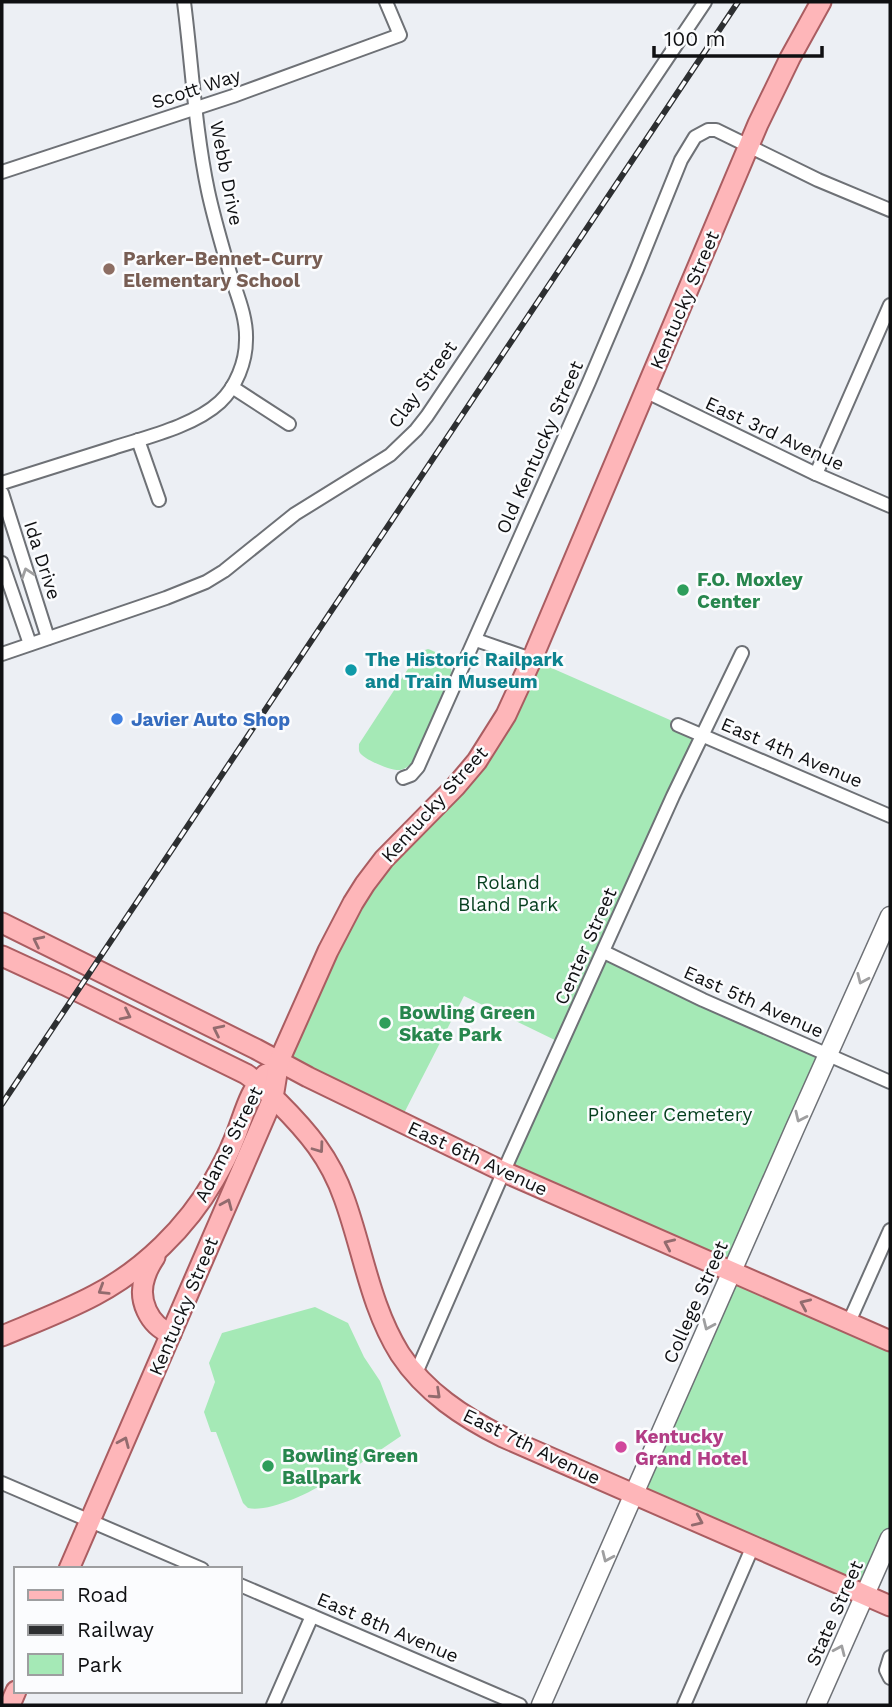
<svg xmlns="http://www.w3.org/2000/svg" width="892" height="1707" viewBox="0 0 892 1707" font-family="'Work Sans',sans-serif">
<rect width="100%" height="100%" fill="#eceff4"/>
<g fill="#a5e9b6">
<path d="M428 649C440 653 452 661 452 675L411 764C407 767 405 769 400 770 392 771 368 761 362 755 358 752 359 749 359 744L419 652Z"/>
<path d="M531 659 702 734 603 952 829 1055 732 1272 890 1341V1538L865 1595 635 1495 732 1272 502 1171 561 1043 464 996 400 1121 279 1061 357 896 455 787Z"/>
<path d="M315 1307 348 1323 364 1357 380 1381 401 1436 333 1482 327 1481C312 1493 266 1513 248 1508L243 1503 216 1432H211L204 1412 215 1382 209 1363 222 1333Z"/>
</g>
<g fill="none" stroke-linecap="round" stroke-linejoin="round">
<g stroke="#6e7176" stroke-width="16">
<g id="street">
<path d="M2 172 233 96 400 35 386 2"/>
<path d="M232 387 289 424"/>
<path d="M645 391 816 474 890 506"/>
<path d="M138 440 159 500"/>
<path d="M816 474 890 305"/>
<path d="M2 483C39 471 76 460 113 448 147 437 194 426 220 402 236 387 246 362 246 340 247 317 237 295 230 273 222 246 214 219 208 191 195 129 192 65 184 2"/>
<path d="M2 493 48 638"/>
<path d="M2 563 30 644"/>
<path d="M476 640 531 659"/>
<path d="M2 654 166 598 206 582 224 571 295 514 390 455 416 430 427 416 705 2"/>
<path d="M678 725 890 816"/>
<path d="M403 778 411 775 418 767 589 382 637 269 681 160 695 137 708 130H716L818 180 890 210"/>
<path d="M604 952 703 1000 890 1082"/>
<path d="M849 1322 890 1230"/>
<path d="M416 1373 510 1157 673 796 742 653"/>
<path d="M2 1483 202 1569"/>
<path d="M240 1585 520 1705"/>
<path d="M890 1657 886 1670 890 1678"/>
<path d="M273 1705 312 1616"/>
<path d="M684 1705 753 1546"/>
</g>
</g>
<g stroke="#6e7176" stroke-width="21">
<g id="secondary">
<path d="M541 1705 795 1128 890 916"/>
<path d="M816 1705 890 1538"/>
</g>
</g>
<g stroke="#aa5d61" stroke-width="23">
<g id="primary">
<path d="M2 923 256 1049 308 1077 502 1171 890 1341"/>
<path d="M2 956 65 985 246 1074C258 1082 267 1092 278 1102 308 1132 330 1158 344 1198 363 1250 370 1306 400 1354 425 1392 463 1417 503 1437L890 1606"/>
<path d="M155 1257C151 1263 147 1270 145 1277 137 1300 149 1325 171 1334"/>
<path d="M2 1336C33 1323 65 1311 95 1295 143 1270 187 1227 214 1180 221 1168 228 1155 233 1142 243 1120 248 1091 266 1074"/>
<path d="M69 1569 273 1098 279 1061 328 951 353 903 365 884 384 859 455 787 477 761 506 715 535 652 758 124 790 58 821 2"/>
<path d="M10 1705 16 1691"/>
</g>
</g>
<use href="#street" stroke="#fff" stroke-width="12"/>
<use href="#secondary" stroke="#fff" stroke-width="18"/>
<use href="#primary" stroke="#feb6b9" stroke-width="19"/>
<g stroke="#2d2f31" stroke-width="6">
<path id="rail" d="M2 1104 738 2"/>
</g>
<use href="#rail" stroke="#fbfcfe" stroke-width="3.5" stroke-dasharray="10" stroke-linecap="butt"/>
</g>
<defs><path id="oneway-chevron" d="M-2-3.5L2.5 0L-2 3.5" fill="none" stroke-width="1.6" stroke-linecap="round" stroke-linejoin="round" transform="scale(1.75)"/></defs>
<g stroke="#9f9fa0">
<use href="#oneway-chevron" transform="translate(27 573) rotate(-108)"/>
<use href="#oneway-chevron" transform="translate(862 979) rotate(114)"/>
<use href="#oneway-chevron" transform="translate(800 1117) rotate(115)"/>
<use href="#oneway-chevron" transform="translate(708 1325) rotate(114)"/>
<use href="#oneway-chevron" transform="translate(607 1557) rotate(114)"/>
<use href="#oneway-chevron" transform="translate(840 1650) rotate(-66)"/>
</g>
<g stroke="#926b6e">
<use href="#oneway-chevron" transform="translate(38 941) rotate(-154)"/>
<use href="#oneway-chevron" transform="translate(126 1015) rotate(26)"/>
<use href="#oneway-chevron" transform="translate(218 1030) rotate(-154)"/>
<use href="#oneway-chevron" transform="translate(319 1148) rotate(54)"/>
<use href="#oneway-chevron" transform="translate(227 1204) rotate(-67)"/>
<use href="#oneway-chevron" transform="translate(669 1244) rotate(-156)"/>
<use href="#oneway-chevron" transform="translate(103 1290) rotate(148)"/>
<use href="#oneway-chevron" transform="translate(805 1304) rotate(-156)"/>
<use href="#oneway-chevron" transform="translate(436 1394) rotate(43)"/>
<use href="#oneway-chevron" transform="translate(124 1442) rotate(-67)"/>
<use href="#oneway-chevron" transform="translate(698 1521) rotate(24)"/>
</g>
<circle fill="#8d6e63" stroke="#fbfcfe" stroke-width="2.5" cx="109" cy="269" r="7"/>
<g fill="#2e9e5b" stroke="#fbfcfe" stroke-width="2.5">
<circle cx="683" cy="590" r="7"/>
<circle cx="385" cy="1023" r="7"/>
<circle cx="268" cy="1466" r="7"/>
</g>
<circle fill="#0f9aa8" stroke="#fbfcfe" stroke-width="2.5" cx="351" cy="670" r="7"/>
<circle fill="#3f7fe0" stroke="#fbfcfe" stroke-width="2.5" cx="117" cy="719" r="7"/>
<circle fill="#d1479c" stroke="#fbfcfe" stroke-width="2.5" cx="621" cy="1447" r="7"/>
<g text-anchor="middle" stroke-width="5" stroke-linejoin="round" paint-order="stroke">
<g font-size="19" fill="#0f1012" stroke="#fbfcfe">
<text transform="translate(196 88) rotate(-18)" y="7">Scott Way</text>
<text transform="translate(227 173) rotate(79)" y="7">Webb Drive</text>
<text transform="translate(684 300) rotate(-67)" y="7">Kentucky Street</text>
<text transform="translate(422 384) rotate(-54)" y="7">Clay Street</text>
<text transform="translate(775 433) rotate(25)" y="7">East 3rd Avenue</text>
<text transform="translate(539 447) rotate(-66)" y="7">Old Kentucky Street</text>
<text transform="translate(43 560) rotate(72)" y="7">Ida Drive</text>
<text transform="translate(792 752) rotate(23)" y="7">East 4th Avenue</text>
<text transform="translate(434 804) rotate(-48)" y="7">Kentucky Street</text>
<text transform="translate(585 946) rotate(-66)" y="7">Center Street</text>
<text transform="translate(754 1001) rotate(24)" y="7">East 5th Avenue</text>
<text transform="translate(228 1144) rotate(-63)" y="7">Adams Street</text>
<text transform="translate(478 1158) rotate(25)" y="7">East 6th Avenue</text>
<text transform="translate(695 1302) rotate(-66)" y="7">College Street</text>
<text transform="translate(183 1306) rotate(-67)" y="7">Kentucky Street</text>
<text transform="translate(532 1446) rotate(26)" y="7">East 7th Avenue</text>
<text transform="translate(834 1613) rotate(-66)" y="7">State Street</text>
<text transform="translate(388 1627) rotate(23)" y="7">East 8th Avenue</text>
</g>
<g font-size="19" font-weight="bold" fill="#785e54" stroke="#fbfcfe" text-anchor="start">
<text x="123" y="265">Parker-Bennet-Curry<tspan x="123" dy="22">Elementary School</tspan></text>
</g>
<g font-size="19" font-weight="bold" fill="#27864d" stroke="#fbfcfe" text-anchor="start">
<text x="697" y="586">F.O. Moxley<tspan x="697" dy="22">Center</tspan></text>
<text x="399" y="1019">Bowling Green<tspan x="399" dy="22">Skate Park</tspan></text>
<text x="282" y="1462">Bowling Green<tspan x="282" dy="22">Ballpark</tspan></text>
</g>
<g font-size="19" font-weight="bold" fill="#0d838f" stroke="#fbfcfe" text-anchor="start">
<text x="365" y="666">The Historic Railpark<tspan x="365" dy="22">and Train Museum</tspan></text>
</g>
<g font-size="19" font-weight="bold" fill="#366cbe" stroke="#fbfcfe" text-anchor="start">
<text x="131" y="726">Javier Auto Shop</text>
</g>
<g font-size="19" fill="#053f1e" stroke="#fbfcfe">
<text x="508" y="889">Roland<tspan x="508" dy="22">Bland Park</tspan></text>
<text x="670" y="1121">Pioneer Cemetery</text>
</g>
<g font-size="19" font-weight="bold" fill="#b23c85" stroke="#fbfcfe" text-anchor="start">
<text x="635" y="1443">Kentucky<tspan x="635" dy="22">Grand Hotel</tspan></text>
</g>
</g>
<rect width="892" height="1707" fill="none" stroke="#0f1012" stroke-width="7"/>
<rect x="14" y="1567" width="228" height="126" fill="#fbfcfe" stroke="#9d9ea0" stroke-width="2"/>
<rect x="28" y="1590" width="35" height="10" fill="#feb6b9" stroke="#9d9ea0" stroke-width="2"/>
<text x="77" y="1602" font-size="21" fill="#0f1012">Road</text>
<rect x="28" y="1625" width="35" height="10" fill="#2d2f31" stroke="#9d9ea0" stroke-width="2"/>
<text x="77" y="1637" font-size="21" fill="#0f1012">Railway</text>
<rect x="28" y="1654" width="35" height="21" fill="#a5e9b6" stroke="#9d9ea0" stroke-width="2"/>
<text x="77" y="1672" font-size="21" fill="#0f1012">Park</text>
<path d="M654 46v10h168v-10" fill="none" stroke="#0f1012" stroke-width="3.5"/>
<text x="664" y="46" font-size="21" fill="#0f1012" stroke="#fbfcfe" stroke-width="5" paint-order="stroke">100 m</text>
</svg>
